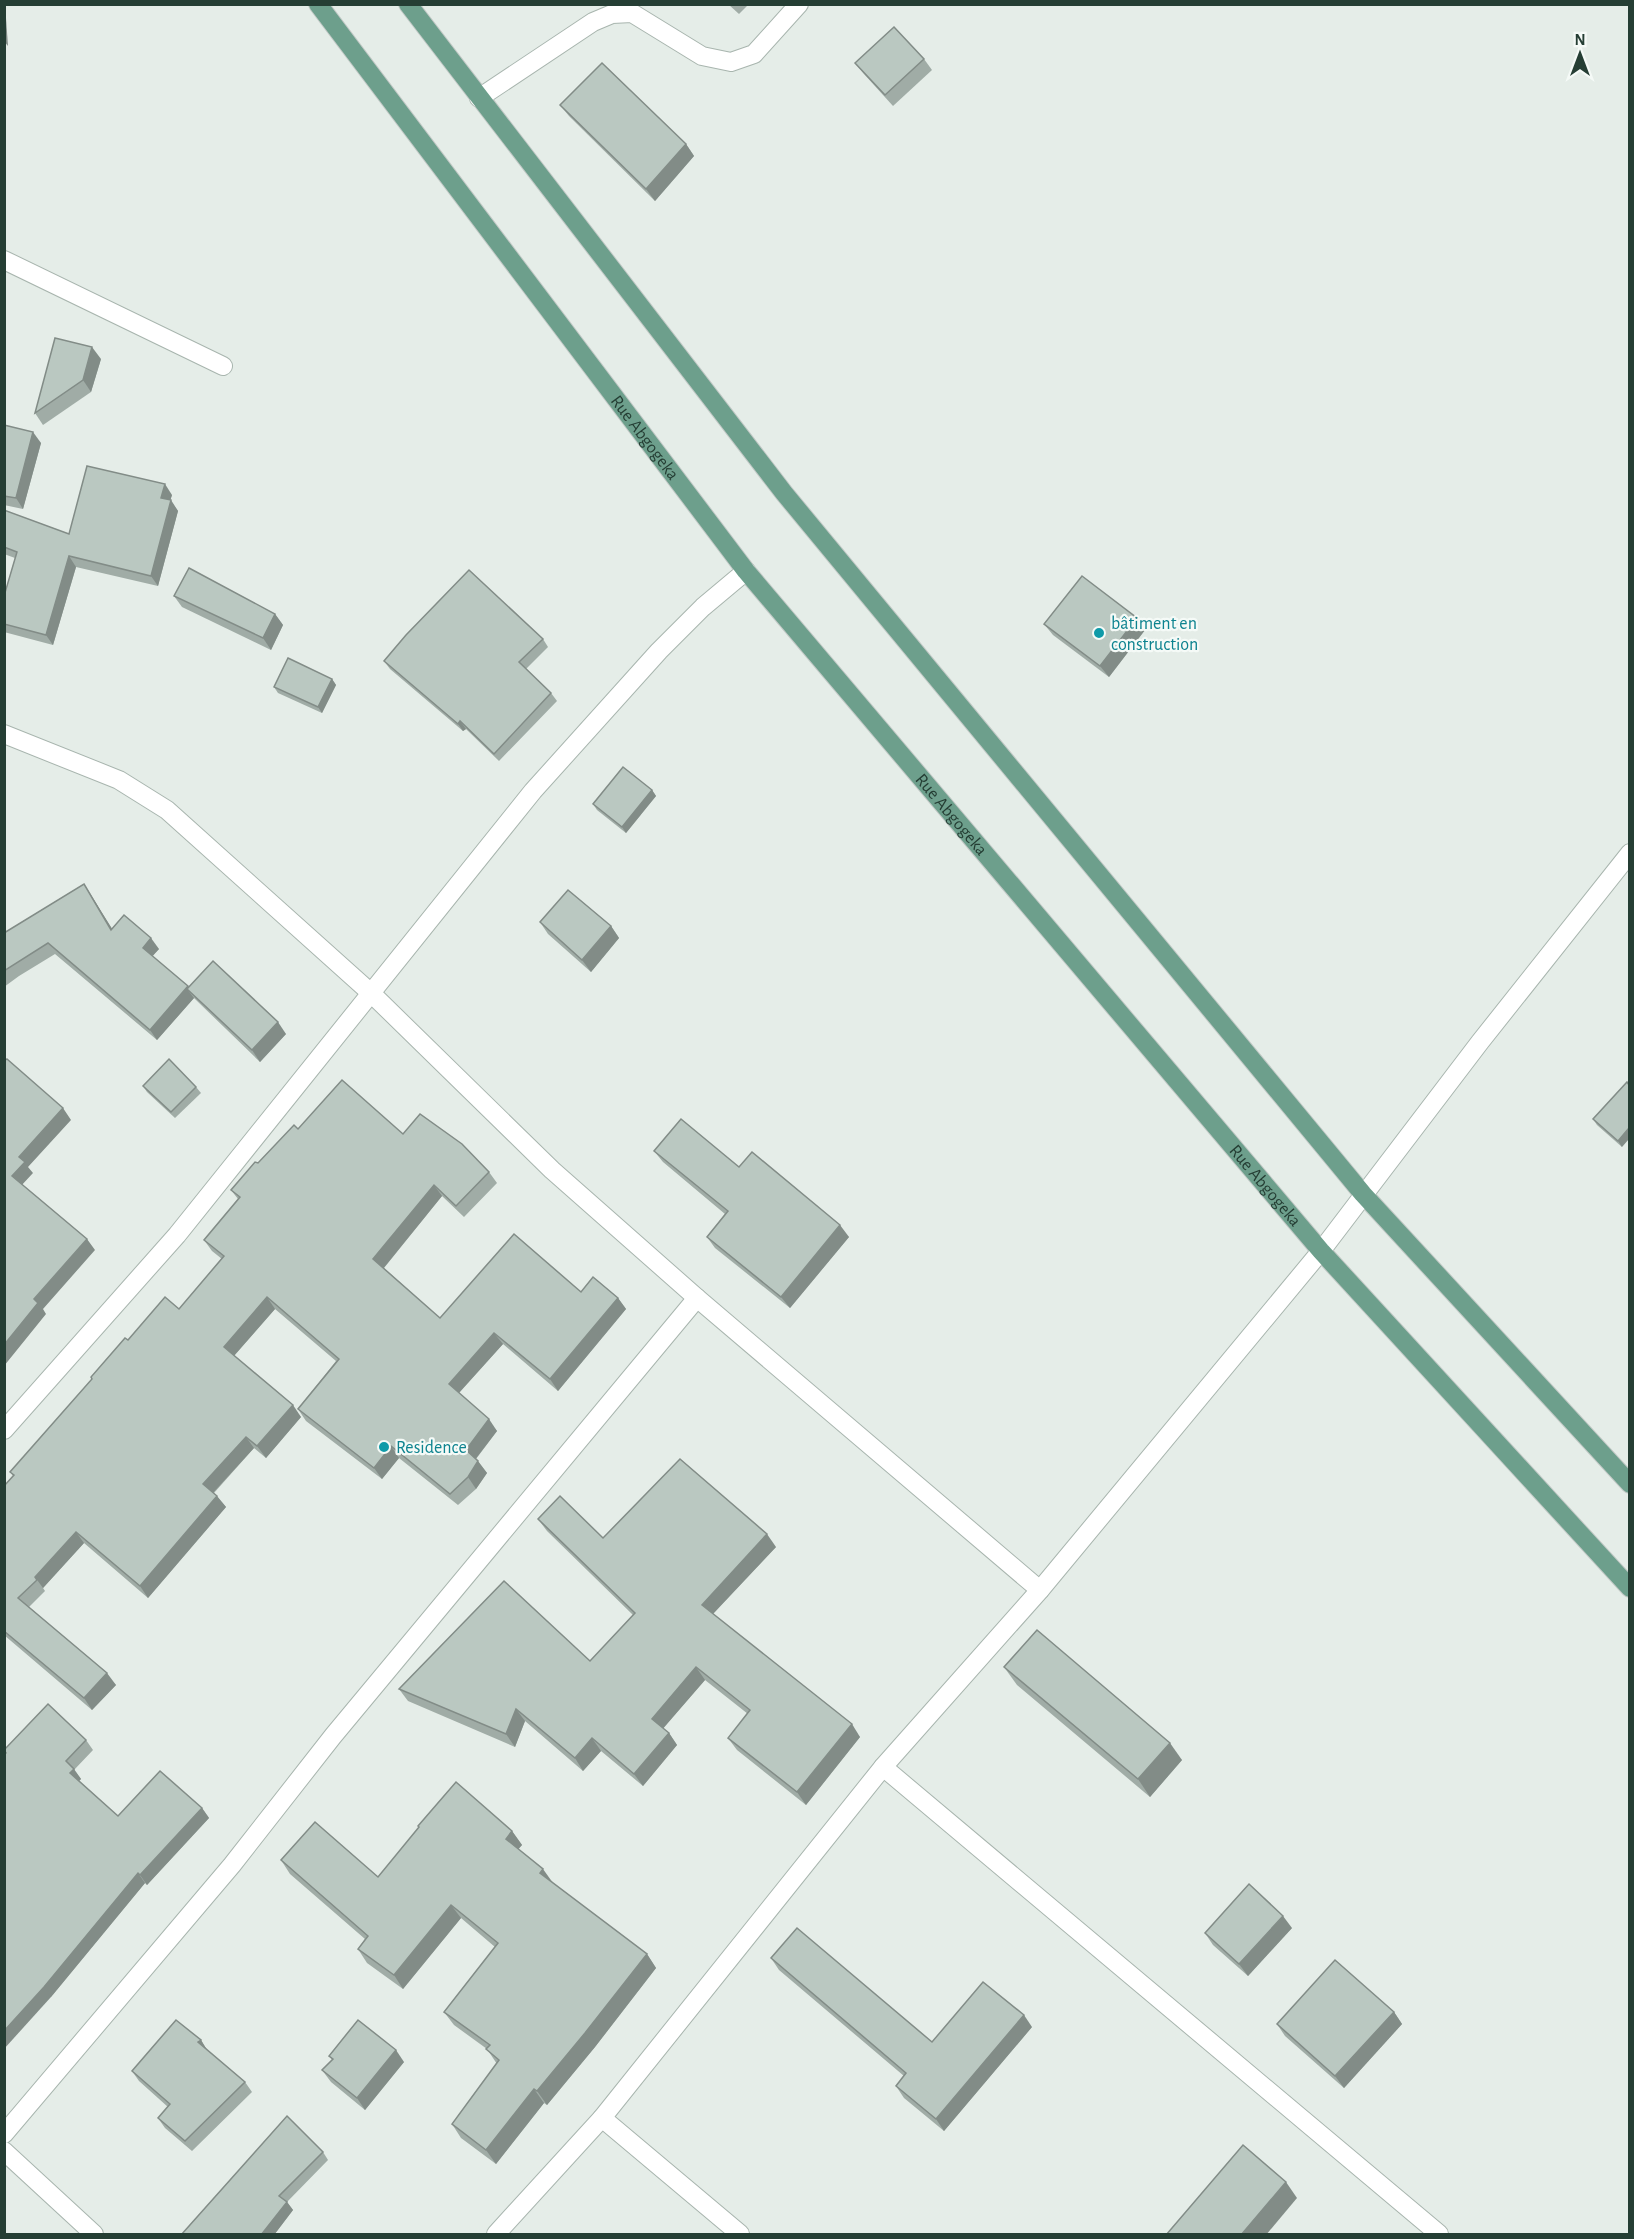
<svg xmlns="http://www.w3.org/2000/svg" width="1634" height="2239" viewBox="0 0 1634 2239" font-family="'Alegreya Sans',sans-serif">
<rect width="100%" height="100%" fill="#e5ede8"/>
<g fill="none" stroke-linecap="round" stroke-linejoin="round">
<g stroke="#a8b5ae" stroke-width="20">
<g id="minor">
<path d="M479 98 593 22 612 14 632 13 702 56 731 62 754 54 799 4"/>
<path d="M4 260 223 366"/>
<path d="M4 734 119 780 167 810 372 994 552 1170 697 1298 1040 1590"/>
<path d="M4 1430 177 1235 533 791 659 651 703 607 746 571"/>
<path d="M883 1767 1439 2234"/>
<path d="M602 2118 740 2234"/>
<path d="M4 2134 232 1865 333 1736 697 1298"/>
<path d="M4 2151 94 2234"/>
<path d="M496 2234 602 2118 883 1767 1040 1590 1321 1251 1480 1042 1630 853"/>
</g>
</g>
<g stroke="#c2c9c6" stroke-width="20">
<g id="primary">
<path id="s1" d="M318 4 746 571 1321 1251 1630 1588"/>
<path d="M408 4 784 493 1363 1194 1630 1484"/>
</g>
</g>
<use href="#minor" stroke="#fff" stroke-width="18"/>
<use href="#primary" stroke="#6d9f8c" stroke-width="18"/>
</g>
<g fill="#a0aca6">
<path d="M728 4H749L739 14Z"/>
<path d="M924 59 932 70 893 106 864 74 855 63Z"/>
<path d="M560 105 686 144 694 156 655 201 569 116Z"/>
<path d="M101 359 91 392 43 425 35 413Z"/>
<path d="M4 425 41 443 23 509 4 505Z"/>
<path d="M172 495 170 500 178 511 158 586 76 567 53 645 4 632V596L15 558 4 554V510L69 534Z"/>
<path d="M174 596 275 614 283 625 271 650 182 607Z"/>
<path d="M1137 618 1145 630 1109 677 1053 635 1044 624Z"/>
<path d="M543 639 548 647 526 669 551 693 557 701 499 761 466 729 463 731 390 669 384 661Z"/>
<path d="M332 679 336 685 322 713 278 693 274 687Z"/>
<path d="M652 790 656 796 626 833 597 810 593 804Z"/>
<path d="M84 884 112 929 159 949 152 956 189 987 286 1034 260 1062 194 998 157 1040 55 954 19 976 4 987V933Z"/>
<path d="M540 922 611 926 619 938 591 972 548 934Z"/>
<path d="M1627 1082 1622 1147 1597 1125 1593 1119Z"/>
<path d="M143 1086 196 1087 201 1093 175 1118 147 1092Z"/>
<path d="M298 1129 403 1134 489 1172 497 1183 464 1217 442 1196 384 1268 440 1318 581 1292 618 1298 626 1309 558 1391 503 1344 459 1393 497 1431 476 1459 487 1473 476 1489 458 1505 399 1458 382 1479 306 1421 298 1409 336 1361 275 1309 234 1356 301 1417 266 1458 254 1448 214 1493 226 1507 148 1598 84 1543 43 1588 45 1591 29 1607 116 1685 92 1710 4 1635V1486L13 1476 10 1472 92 1379 91 1377 128 1340 179 1309 222 1259 212 1251 204 1240 238 1199 231 1190 258 1163Z"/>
<path d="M654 1151 739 1167 849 1237 790 1308 715 1248 707 1237 725 1214 663 1162Z"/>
<path d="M538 1519 603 1538 776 1547 713 1614 860 1737 806 1805 737 1750 728 1738 748 1714 705 1680 663 1728 669 1733 677 1745 643 1786 601 1751 583 1771 525 1721 515 1747 408 1701 399 1689 590 1661 633 1615 547 1531Z"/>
<path d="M1004 1667 1182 1760 1150 1797 1017 1685Z"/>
<path d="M86 1740 93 1750 74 1770 81 1779 79 1781 118 1816 202 1808 209 1818 147 1885 145 1883 51 1997 6 1753 4 1752Z"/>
<path d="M418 1826 512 1831 522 1845 518 1849 553 1883 647 1954 656 1968 595 2047 547 2105 544 2103 496 2164 461 2138 452 2124 497 2064 487 2049 454 2025 444 2012 495 1947 461 1918 403 1989 367 1963 358 1949 365 1939 290 1874 281 1860 378 1877 419 1828Z"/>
<path d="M1292 1928 1248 1976 1213 1945 1205 1933Z"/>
<path d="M771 1958 932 2042 1032 2027 944 2131 904 2098 896 2086 904 2076 779 1970Z"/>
<path d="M1394 2012 1402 2024 1344 2088 1285 2036 1277 2024Z"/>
<path d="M201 2040 207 2050 245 2082 252 2092 192 2151 165 2128 158 2118 168 2107 139 2081 132 2071Z"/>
<path d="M329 2056 404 2062 365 2110 331 2082 322 2070 332 2060Z"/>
<path d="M323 2152 328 2160 287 2202 293 2210 274 2235H181Z"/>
</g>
<g fill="#828c87">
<path d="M4 4H5L8 46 4 41Z"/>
<path d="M686 144 694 156 655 201 646 189Z"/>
<path d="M92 347 101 359 91 392 83 380Z"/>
<path d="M33 432 41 443 23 509 16 498Z"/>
<path d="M165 484 172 495 168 508 161 498Z"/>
<path d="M171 500 178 511 158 586 151 576Z"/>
<path d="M69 556 76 567 53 645 46 635Z"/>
<path d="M275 614 283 625 271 650 263 638Z"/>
<path d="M1137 618 1145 630 1109 677 1100 666Z"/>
<path d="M332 679 336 685 322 713 318 707Z"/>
<path d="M460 721 466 729 463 731 458 724Z"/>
<path d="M652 790 656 796 626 833 622 827Z"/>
<path d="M84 884 91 895 119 940 111 930Z"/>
<path d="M611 926 619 938 591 972 582 960Z"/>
<path d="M151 938 159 949 150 959 143 948Z"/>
<path d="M188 986 195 997 187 989 194 998 157 1040 150 1030Z"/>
<path d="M278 1022 286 1034 260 1062 252 1050Z"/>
<path d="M63 1108 71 1120 28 1167 33 1173 20 1187 12 1176 19 1157Z"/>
<path d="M1629 1128V1139L1622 1147 1618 1141Z"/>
<path d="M434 1185 442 1196 382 1270 373 1259Z"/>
<path d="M840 1225 849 1237 790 1308 781 1297Z"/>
<path d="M87 1239 95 1250 43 1309 46 1314 4 1366V1345L34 1299Z"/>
<path d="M267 1297 275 1309 232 1358 224 1347Z"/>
<path d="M618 1298 626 1309 558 1391 550 1379Z"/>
<path d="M494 1333 503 1344 457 1395 449 1384Z"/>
<path d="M293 1405 301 1417 266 1458 257 1446Z"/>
<path d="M489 1419 497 1431 474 1461 466 1450Z"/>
<path d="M246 1437 254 1448 211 1495 203 1484Z"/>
<path d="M391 1446 399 1458 382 1479 374 1468Z"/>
<path d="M478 1461 487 1473 476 1489 468 1477Z"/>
<path d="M217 1496 226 1507 148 1598 140 1586Z"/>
<path d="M76 1532 84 1543 43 1588 35 1577Z"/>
<path d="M767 1534 776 1547 710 1617 702 1605Z"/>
<path d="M696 1667 705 1680 661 1731 652 1719Z"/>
<path d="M107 1673 116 1685 92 1710 84 1698Z"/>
<path d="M516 1709 525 1721 515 1747 506 1734Z"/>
<path d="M852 1724 860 1737 806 1805 797 1792Z"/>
<path d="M669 1733 677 1745 643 1786 634 1774Z"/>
<path d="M592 1738 601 1751 583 1771 575 1758Z"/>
<path d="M1170 1743 1182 1760 1150 1797 1138 1779Z"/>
<path d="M74 1769 81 1779 77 1783 70 1773Z"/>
<path d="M202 1808 209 1818 147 1885 140 1875Z"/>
<path d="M512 1831 522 1845 515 1853 506 1839Z"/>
<path d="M543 1869 553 1883 540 1873Z"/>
<path d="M138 1873 145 1883 51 1997 4 2049V2031Z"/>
<path d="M451 1905 461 1918 403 1989 394 1975Z"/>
<path d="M1283 1916 1292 1928 1248 1976 1239 1964Z"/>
<path d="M647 1954 656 1968 595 2047 547 2105 537 2091Z"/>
<path d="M1394 2012 1402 2024 1344 2088 1335 2076Z"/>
<path d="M1024 2015 1032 2027 944 2131 936 2119Z"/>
<path d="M201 2040 207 2050 198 2042Z"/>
<path d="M396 2050 404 2062 365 2110 357 2098Z"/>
<path d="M534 2089 544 2103 496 2164 486 2150Z"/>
<path d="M1286 2182 1297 2198 1266 2235H1241Z"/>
<path d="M287 2202 293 2210 274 2235H261Z"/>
</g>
<g fill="#bac8c1" stroke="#828c87" stroke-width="1.5">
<path d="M894 27 924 59 885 95 855 63Z"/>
<path d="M602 63 686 144 646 189 560 105Z"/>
<path d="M55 338 92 347 83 380 35 413Z"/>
<path d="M4 425 33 432 16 498 4 496Z"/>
<path d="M87 466 165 484 161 498 171 500 151 576 69 556 46 635 4 624V596L17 552 4 547V510L69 534Z"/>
<path d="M189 568 275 614 263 638 174 596Z"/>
<path d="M469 570 543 639 519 662 551 693 494 754 460 721 458 724 384 661 406 635Z"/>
<path d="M1082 576 1137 618 1100 666 1044 624Z"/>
<path d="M288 658 332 679 318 707 274 687Z"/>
<path d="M623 767 652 790 622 827 593 804Z"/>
<path d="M84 884 111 930 124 915 151 938 143 948 188 986 150 1030 48 943 4 971V933Z"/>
<path d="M568 890 611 926 582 960 540 922Z"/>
<path d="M213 961 278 1022 252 1050 187 989Z"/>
<path d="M7 1059 63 1108 19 1157 25 1162 12 1176 87 1239 34 1299 38 1303 4 1345V1061Z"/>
<path d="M169 1059 196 1087 171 1112 143 1086Z"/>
<path d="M342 1080 403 1134 420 1114 462 1144 489 1172 456 1206 434 1185 373 1259 440 1318 514 1234 581 1292 593 1277 618 1298 550 1379 494 1333 449 1384 489 1419 466 1450 478 1461 468 1477 450 1494 391 1446 374 1468 298 1409 339 1359 267 1297 224 1347 293 1405 257 1446 246 1437 203 1484 217 1496 140 1586 76 1532 35 1577 37 1580 18 1598 107 1673 84 1698 4 1631V1486L14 1475 10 1472 92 1379 91 1377 125 1338 128 1340 165 1297 179 1309 224 1256 204 1240 240 1197 231 1190 255 1162 258 1163 294 1125 298 1129Z"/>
<path d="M1627 1082 1629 1085V1128L1618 1141 1593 1119Z"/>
<path d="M681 1119 739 1167 752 1152 840 1225 781 1297 707 1237 728 1211 654 1151Z"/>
<path d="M680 1459 767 1534 702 1605 852 1724 797 1792 728 1738 750 1710 696 1667 652 1719 669 1733 634 1774 592 1738 575 1758 516 1709 506 1734 399 1689 504 1581 590 1661 635 1613 538 1519 560 1496 603 1538Z"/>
<path d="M1037 1630 1170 1743 1138 1779 1004 1667Z"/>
<path d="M48 1704 86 1740 66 1761 74 1769 70 1773 118 1816 160 1771 202 1808 140 1875 138 1873 44 1987 4 2031V1755L6 1753 4 1750Z"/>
<path d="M456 1782 512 1831 506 1839 543 1869 540 1873 647 1954 585 2033 537 2091 534 2089 486 2150 452 2124 499 2060 486 2049 490 2045 444 2012 498 1943 451 1905 394 1975 358 1949 368 1936 281 1860 315 1822 378 1877 419 1827 418 1826Z"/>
<path d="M1249 1884 1283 1916 1239 1964 1205 1933Z"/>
<path d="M797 1928 932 2042 983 1982 1024 2015 936 2119 896 2086 906 2073 771 1958Z"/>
<path d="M1335 1960 1394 2012 1335 2076 1277 2024Z"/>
<path d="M176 2020 201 2040 198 2042 245 2082 185 2141 158 2118 170 2104 132 2071Z"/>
<path d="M358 2020 396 2050 357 2098 322 2070 333 2059 329 2056Z"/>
<path d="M287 2116 323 2152 279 2196 287 2202 261 2235H181Z"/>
<path d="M1243 2145 1286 2182 1241 2235H1166Z"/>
</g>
<g fill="#0f9aa8" stroke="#f5faf7" stroke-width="2">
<circle cx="1099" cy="633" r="6"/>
<circle cx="384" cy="1447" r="6"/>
</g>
<g text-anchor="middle" stroke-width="4.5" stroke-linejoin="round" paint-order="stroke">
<g font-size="18" fill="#253e34" stroke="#f5faf7">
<text dy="6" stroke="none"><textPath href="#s1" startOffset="543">Rue Abgogeka</textPath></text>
<text dy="6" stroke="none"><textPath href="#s1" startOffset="1029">Rue Abgogeka</textPath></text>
<text dy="6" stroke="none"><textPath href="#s1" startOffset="1515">Rue Abgogeka</textPath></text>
</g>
<g font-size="18" fill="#0d838f" stroke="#f5faf7" text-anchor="start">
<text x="1111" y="629">bâtiment en<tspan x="1111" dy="21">construction</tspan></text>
<text x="396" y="1453">Residence</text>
</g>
</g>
<rect width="1634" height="2239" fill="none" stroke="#253e34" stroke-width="12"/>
<g transform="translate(1580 54)" stroke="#f5faf7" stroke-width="4.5" paint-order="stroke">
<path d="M0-4.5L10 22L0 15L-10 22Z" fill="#253e34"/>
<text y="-9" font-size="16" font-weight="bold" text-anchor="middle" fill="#253e34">N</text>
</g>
</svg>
